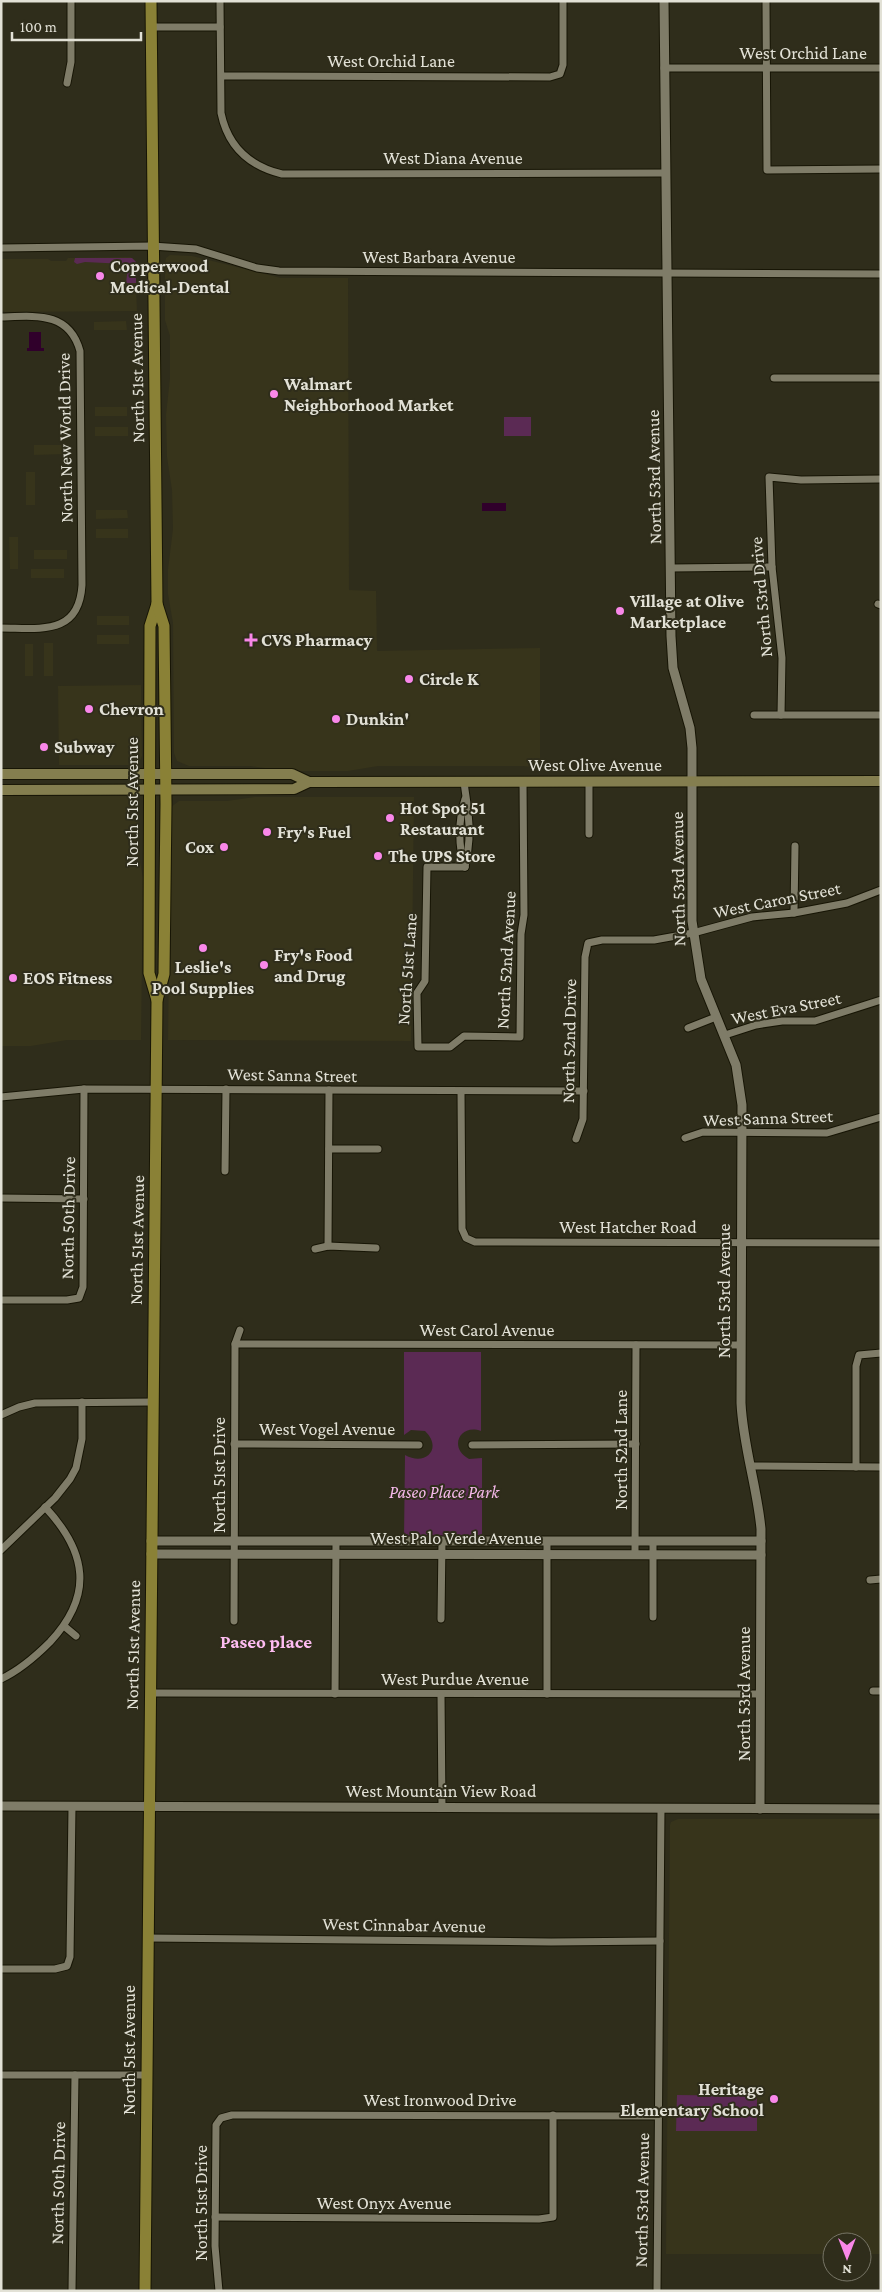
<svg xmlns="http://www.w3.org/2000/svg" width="882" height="2292" viewBox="0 0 882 2292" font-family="'Crimson Pro',serif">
<rect width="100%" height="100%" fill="#2f2d1b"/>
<g fill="#37341b">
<path d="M170 255 192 256 281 278H348L349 590 376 591 377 651 540 648V768L523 766H378L348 771H285L250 766H189L177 761 174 753 173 623 168 594V569L173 529 172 490 167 457 166 415 170 378V336L165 320V263L166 258Z"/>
<path d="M68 258 130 257 135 260 137 311 5 312 1 309V259H48L51 261H66Z"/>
<path d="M126 321 127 330H94V322Z"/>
<rect x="95" y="407" width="32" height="9"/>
<rect x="95" y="427" width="33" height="9"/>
<path d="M34 445H66V454L34 455Z"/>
<rect x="26" y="472" width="9" height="33"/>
<path d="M96 510H127L128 518 96 519Z"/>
<rect x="96" y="529" width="32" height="9"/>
<path d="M9 537H18V569H10Z"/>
<rect x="34" y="550" width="33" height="9"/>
<rect x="31" y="569" width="33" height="9"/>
<rect x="97" y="616" width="32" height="9"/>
<rect x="97" y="635" width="32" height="9"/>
<rect x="44" y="643" width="9" height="33"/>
<rect x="25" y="644" width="8" height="32"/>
<path d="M141 685 142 756 139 763 135 765H59L58 686Z"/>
<path d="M1 796H130L138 799 139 856 143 878 141 1040H67L31 1046H1Z"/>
<path d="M255 797H414L411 1041 168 1040 171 807 179 801H227Z"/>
<path d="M678 1819H881V2254H862V2242H832V2254H666L670 1825 671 1822Z"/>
</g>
<g fill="#5b2a54">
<path d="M75 258H132L136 262V283H126L128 267 125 264 85 262 77 264 74 262Z"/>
<rect x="504" y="417" width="27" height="19"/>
<path d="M404 1352H481V1431C460 1423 448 1448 469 1459L482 1458V1537L404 1538 405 1455C426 1467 443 1448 425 1431L411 1430 404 1435Z"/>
<path d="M677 2095 757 2096V2131H676Z"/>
</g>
<g fill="#30002b">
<path d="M29 332H41V348H44V351H27V348H29Z"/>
<rect x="482" y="503" width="24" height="8"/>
</g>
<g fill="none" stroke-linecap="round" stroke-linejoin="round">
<g stroke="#171505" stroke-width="9">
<g id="minor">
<path d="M220 1 221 113C228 147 249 166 282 174L665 173"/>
<path d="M766 1 767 170 881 169"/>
<path d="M151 27H220"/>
<path d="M664 68H881"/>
<path d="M222 76 550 77 560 74 563 65V1"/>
<path d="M67 83 71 62V1"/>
<path d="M1 248 152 246 196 249 257 268 279 271 881 274"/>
<path d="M1 317C35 316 69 311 80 351L82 585C79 636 40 628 1 628"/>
<path d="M774 378H881"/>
<path d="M671 568 772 567"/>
<path d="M878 604 881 605"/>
<path d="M754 715H881"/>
<path d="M781 715 782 658 772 567 769 477 801 480 881 479"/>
<path d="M464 781C465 792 467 801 468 812 470 829 469 850 465 867"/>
<path d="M589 781V834"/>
<path d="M465 799C458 820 458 847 465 867"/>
<path d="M465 867H427L425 981 417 993 418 1047H450L464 1036 520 1037 521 934 524 915 523 781"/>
<path d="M794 913 795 846"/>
<path d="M688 1028 716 1017"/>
<path d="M725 1035 756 1025 782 1021H815L881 1000"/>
<path d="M461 1091 462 1229 466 1238 475 1242 881 1243"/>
<path d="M1 1097 84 1089 584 1091"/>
<path d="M685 1138 703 1132 827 1133 881 1117"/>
<path d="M576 1139 583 1119 585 957 588 943 602 940H654L693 933 752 917 794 913 847 903 881 890"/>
<path d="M329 1149H378"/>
<path d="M225 1171 226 1089"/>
<path d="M1 1198 84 1199"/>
<path d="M328 1246 329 1090"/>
<path d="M315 1249 328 1246 376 1248"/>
<path d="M1 1300H67L79 1298 83 1287 84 1089"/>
<path d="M235 1344 740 1345"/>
<path d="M1 1415 19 1407 35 1403 153 1402"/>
<path d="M234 1444 419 1445"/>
<path d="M472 1445 636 1444"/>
<path d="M750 1466 881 1467"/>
<path d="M856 1467V1366L859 1355 881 1353"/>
<path d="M653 1541V1617"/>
<path d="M1 1550 55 1498 70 1479 76 1468 82 1439V1402"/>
<path d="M635 1555 636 1345"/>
<path d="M870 1580 881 1579"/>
<path d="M441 1619 442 1541"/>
<path d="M234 1621 235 1344 240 1330"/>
<path d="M64 1626 76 1636"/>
<path d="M1 1679C20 1670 35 1657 50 1642 94 1595 87 1552 45 1507"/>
<path d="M873 1691H881"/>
<path d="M150 1693 760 1694"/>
<path d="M335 1694 336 1541"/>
<path d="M441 1694 442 1807"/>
<path d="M547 1694V1541"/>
<path d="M147 1938 551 1942 660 1941"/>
<path d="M1 1969H55L67 1966 70 1957 72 1807"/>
<path d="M1 2075H146"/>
<path d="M215 2217 539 2219 553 2217V2115"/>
<path d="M72 2291 75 2075"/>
<path d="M219 2291 215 2246 216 2125 221 2118 232 2115 659 2116"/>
<path d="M657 2291 661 1809"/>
</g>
</g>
<g stroke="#171505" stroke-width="11">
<g id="tertiary">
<path d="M664 1 671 636 673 668 690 728 692 748V921L701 979 736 1065 742 1105 741 1403C743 1446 757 1486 761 1529L760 1809"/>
<path d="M151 1541H761"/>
<path d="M151 1554 761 1555"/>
<path d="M1 1806 881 1809"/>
</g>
</g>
<g stroke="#171505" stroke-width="12">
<g id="secondary">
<path d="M1 774H292L309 782 881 781"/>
<path d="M1 790 294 789 309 782"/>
</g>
</g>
<g stroke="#171505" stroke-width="13">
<g id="primary">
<path d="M157 604 150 626 149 973 157 1000"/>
<path d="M145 2291 157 1000 164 974 166 804 164 626 157 604 151 1"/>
</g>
</g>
<use href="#minor" stroke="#7f7c68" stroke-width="7"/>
<use href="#tertiary" stroke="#7f7c68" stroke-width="9"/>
<use href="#secondary" stroke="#847e4f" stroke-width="10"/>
<use href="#primary" stroke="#8a8136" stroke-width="11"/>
</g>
<g fill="#f987e9" stroke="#2f2d1b" stroke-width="2">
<circle cx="100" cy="276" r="5"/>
<circle cx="274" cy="394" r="5"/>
<circle cx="620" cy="611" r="5"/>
<path d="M248.5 632.5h5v5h5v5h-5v5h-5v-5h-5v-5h5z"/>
<circle cx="409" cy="679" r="5"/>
<circle cx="89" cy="709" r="5"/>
<circle cx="336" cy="719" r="5"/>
<circle cx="44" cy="747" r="5"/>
<circle cx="390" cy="818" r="5"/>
<circle cx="267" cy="832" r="5"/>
<circle cx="224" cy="847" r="5"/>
<circle cx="378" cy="856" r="5"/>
<circle cx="203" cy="948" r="5"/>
<circle cx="264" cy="965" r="5"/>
<circle cx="13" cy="978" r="5"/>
<circle cx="774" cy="2099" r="5"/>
</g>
<g text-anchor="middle" stroke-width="4" stroke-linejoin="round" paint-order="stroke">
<g font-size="18" fill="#e2e1d6" stroke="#2f2d1b">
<text x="803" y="59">West Orchid Lane</text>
<text x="391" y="67">West Orchid Lane</text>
<text x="453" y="164">West Diana Avenue</text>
<text x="439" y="263">West Barbara Avenue</text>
<text transform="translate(137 378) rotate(-91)" y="6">North 51st Avenue</text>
<text transform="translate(65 438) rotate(-91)" y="6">North New World Drive</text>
<text transform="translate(654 477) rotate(-91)" y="6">North 53rd Avenue</text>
<text transform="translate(761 597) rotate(-95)" y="6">North 53rd Drive</text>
<text x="595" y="771">West Olive Avenue</text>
<text transform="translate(132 802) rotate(-90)" y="6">North 51st Avenue</text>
<text transform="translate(678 879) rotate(-91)" y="6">North 53rd Avenue</text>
<text transform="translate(777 900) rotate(-11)" y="6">West Caron Street</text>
<text transform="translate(506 960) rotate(-87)" y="6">North 52nd Avenue</text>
<text transform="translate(407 969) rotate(-86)" y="6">North 51st Lane</text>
<text transform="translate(786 1008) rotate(-11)" y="6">West Eva Street</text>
<text transform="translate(569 1041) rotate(-89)" y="6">North 52nd Drive</text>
<text transform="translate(292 1075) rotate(1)" y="6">West Sanna Street</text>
<text transform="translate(768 1118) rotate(-2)" y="6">West Sanna Street</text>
<text transform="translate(68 1218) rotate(-89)" y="6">North 50th Drive</text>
<text x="628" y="1233">West Hatcher Road</text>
<text transform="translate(137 1240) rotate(-89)" y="6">North 51st Avenue</text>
<text transform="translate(724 1291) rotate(-90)" y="6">North 53rd Avenue</text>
<text x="487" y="1336">West Carol Avenue</text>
<text x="327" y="1435">West Vogel Avenue</text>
<text transform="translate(621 1450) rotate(-90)" y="6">North 52nd Lane</text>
<text transform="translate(219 1475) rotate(-90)" y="6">North 51st Drive</text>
<text x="456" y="1544">West Palo Verde Avenue</text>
<text transform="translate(133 1645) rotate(-89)" y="6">North 51st Avenue</text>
<text x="455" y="1685">West Purdue Avenue</text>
<text transform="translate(744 1694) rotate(-90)" y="6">North 53rd Avenue</text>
<text x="441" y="1797">West Mountain View Road</text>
<text transform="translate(404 1925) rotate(1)" y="6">West Cinnabar Avenue</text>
<text transform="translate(129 2050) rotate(-90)" y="6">North 51st Avenue</text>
<text x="440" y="2106">West Ironwood Drive</text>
<text transform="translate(58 2183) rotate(-89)" y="6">North 50th Drive</text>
<text transform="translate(642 2200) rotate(-89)" y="6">North 53rd Avenue</text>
<text transform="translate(201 2203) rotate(-90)" y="6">North 51st Drive</text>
<text x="384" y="2209">West Onyx Avenue</text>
</g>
<g font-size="18" font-weight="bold" fill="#e2e1d6" stroke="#2f2d1b" text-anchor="start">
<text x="110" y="272">Copperwood<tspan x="110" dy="21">Medical-Dental</tspan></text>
<text x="284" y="390">Walmart<tspan x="284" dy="21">Neighborhood Market</tspan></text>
<text x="630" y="607">Village at Olive<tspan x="630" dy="21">Marketplace</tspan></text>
<text x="261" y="646">CVS Pharmacy</text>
<text x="419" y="685">Circle K</text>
<text x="99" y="715">Chevron</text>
<text x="346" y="725">Dunkin'</text>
<text x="54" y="753">Subway</text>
<text x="400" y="814">Hot Spot 51<tspan x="400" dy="21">Restaurant</tspan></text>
<text x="277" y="838">Fry's Fuel</text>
<text x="214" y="853" text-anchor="end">Cox</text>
<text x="388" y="862">The UPS Store</text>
<text x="274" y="961">Fry's Food<tspan x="274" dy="21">and Drug</tspan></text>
<text x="203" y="973" text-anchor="middle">Leslie's<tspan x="203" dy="21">Pool Supplies</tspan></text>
<text x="23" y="984">EOS Fitness</text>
<text x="764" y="2095" text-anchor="end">Heritage<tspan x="764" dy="21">Elementary School</tspan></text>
</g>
<g font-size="18" font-style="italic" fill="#f4b8e9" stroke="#2f2d1b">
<text x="444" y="1498">Paseo Place Park</text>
</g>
<g font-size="19" font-weight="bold" fill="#fdbcf1" stroke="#2f2d1b">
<text x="266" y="1648">Paseo place</text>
</g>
</g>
<rect width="882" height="2292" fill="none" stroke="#e2e1d6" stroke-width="5"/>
<g transform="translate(847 2257) rotate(180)"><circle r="24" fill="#2f2d1b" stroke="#777566"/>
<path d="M0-4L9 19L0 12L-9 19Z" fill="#f987e9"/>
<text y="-8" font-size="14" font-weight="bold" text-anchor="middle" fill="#e2e1d6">N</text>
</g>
<path d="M12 32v8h129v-8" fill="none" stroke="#e2e1d6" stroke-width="2.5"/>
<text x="20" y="32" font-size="15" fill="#e2e1d6" stroke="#2f2d1b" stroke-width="4" paint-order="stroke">100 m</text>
</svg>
